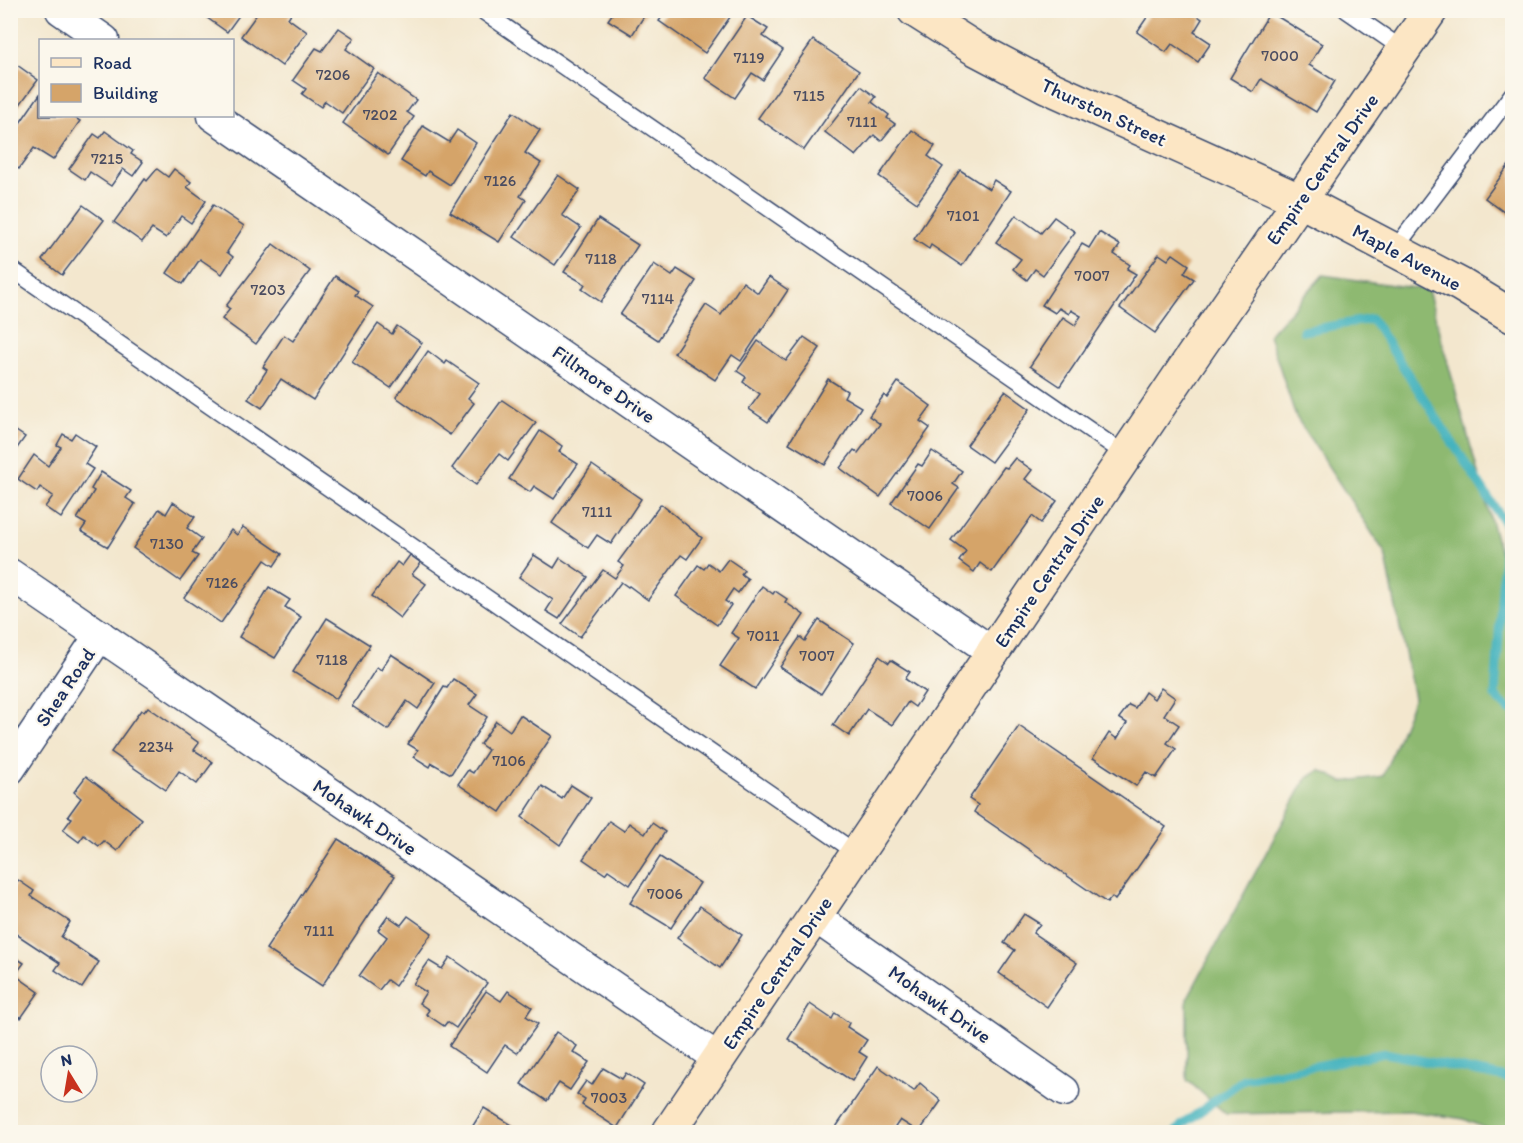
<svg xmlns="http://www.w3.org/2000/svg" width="1523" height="1143" viewBox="0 0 1523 1143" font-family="Itim,sans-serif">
<rect width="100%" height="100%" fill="#fbf7ec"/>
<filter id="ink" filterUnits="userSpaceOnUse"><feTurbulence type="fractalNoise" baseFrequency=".0167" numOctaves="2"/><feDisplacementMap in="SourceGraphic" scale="12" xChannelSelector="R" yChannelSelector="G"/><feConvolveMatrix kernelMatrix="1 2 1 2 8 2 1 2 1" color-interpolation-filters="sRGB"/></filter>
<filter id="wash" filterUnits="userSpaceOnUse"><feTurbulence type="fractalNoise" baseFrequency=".008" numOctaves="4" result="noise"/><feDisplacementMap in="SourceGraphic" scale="24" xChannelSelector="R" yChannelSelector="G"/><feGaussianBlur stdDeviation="1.35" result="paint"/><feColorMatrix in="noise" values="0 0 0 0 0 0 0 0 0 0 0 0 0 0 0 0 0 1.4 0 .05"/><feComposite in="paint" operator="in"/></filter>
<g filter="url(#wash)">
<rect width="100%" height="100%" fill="#f3e7ce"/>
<path fill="#8eb971" stroke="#547468" stroke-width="1.5" d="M1323 275 1428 290 1512 597V1132H1494L1464 1119 1410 1111 1226 1114 1187 1080V999L1306 779 1320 770 1343 782 1383 776 1414 698 1385 553 1296 417 1269 335Z"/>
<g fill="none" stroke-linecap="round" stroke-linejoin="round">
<g stroke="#44b3be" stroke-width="9">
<path d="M1303 331 1372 319 1506 525 1495 696 1508 709 1512 711"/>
<path d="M1176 1132 1182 1125 1244 1079 1385 1053 1512 1079"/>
</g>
</g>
<g id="blocks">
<g fill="#d5a469">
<path d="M196 10H243L227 32Z"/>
<path d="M260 10H291L292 12 288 18 307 32 282 66 241 36Z"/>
<path d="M615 10H648L632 35 608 20Z"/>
<path d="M667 10H735L705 53 659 21Z"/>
<path d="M1152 10H1189L1202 19 1194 32 1211 43 1198 62 1172 44 1166 52 1137 32Z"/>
<path d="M1270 12 1322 44 1309 65 1335 81 1316 112 1261 79 1253 92 1230 78Z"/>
<path d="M747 16 768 29 763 36 783 50 763 80 752 73 735 98 705 78Z"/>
<path d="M339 28 354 38 346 49 374 69 342 113 325 101 321 107 302 94 306 89 293 80 316 48 322 51Z"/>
<path d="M813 40 859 71 804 150 758 118Z"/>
<path d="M10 60 38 80 10 118Z"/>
<path d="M378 73 416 100 407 112 414 117 388 155 343 123Z"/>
<path d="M861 86 876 97 872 102 889 115 887 118 895 124 881 141 874 135 856 156 825 132Z"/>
<path d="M40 94V116H72L80 121 53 160 34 148 19 169 10 164V146L18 135 13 133Z"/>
<path d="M513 112 540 130 525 153 541 163 520 196 526 200 499 242 450 212Z"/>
<path d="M423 126 449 142 457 130 476 143 450 185 428 171 425 176 401 161Z"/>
<path d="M912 130 935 146 928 156 943 167 917 203 879 176Z"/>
<path d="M105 131 133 151 131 154 143 162 133 176 123 169 111 186 90 172 85 180 69 169 94 134 100 138Z"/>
<path d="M1512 161V218L1485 198Z"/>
<path d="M157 169 168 177 174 169 191 182 187 187 206 201 191 223 181 216 166 238 152 229 142 242 114 222 145 179 147 181Z"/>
<path d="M960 170 989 189 994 180 1011 191 962 266 931 245 929 249 914 239Z"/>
<path d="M558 175 580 190 562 215 581 228 555 265 514 237Z"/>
<path d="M83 205 104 220 62 275 42 260Z"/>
<path d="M213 205 244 226 227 252 233 257 222 274 200 259 183 284 167 273Z"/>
<path d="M1016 215 1041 233 1054 217 1075 232 1043 275 1035 269 1027 280 1013 269 1021 259 996 242Z"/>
<path d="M598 219 638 245 601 302 582 289 585 284 564 272Z"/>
<path d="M1099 232 1120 245 1114 254 1130 265 1127 269 1136 274 1060 386 1030 366 1063 317 1075 325 1081 316 1071 310 1069 314 1059 308 1055 313 1042 305 1082 244 1089 248Z"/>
<path d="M273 244 310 271 256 344 222 319 230 309 226 306Z"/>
<path d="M1159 254 1168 260 1173 254 1189 265 1184 273 1194 279 1155 333 1120 308Z"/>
<path d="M654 264 672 276 677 269 696 281 658 340 620 315Z"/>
<path d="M335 276 358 291 355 295 373 307 313 400 281 379 262 408 248 399 267 370 263 367 284 335 293 341Z"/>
<path d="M769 277 788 290 741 361 732 355 715 380 674 353 706 305 721 315 743 282 758 293Z"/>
<path d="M378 324 392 334 397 326 422 343 391 388 352 362Z"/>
<path d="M804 337 820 348 768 422 749 409 760 394 743 382 746 377 737 371 758 341 786 361Z"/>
<path d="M428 351 445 364 447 361 479 383 468 398 474 403 450 435 396 397Z"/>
<path d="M828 379 847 391 844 397 861 407 825 465 789 443Z"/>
<path d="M898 382 931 406 920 421 930 428 880 497 840 468 854 450 858 453 880 424 869 416 884 395 887 398Z"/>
<path d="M1005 391 1030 409 991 462 967 445Z"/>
<path d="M502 400 536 423 508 461 499 454 476 485 452 468Z"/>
<path d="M10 427 25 437 10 458Z"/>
<path d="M540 431 562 446 559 452 578 464 554 499 534 486 530 492 509 479Z"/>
<path d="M75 433 96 447 85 464 93 469 61 518 45 507 53 496 40 487 37 492 18 479 34 455 48 466 61 447 57 445 63 434 71 439Z"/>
<path d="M932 451 962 471 953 484 959 488 930 529 891 503 918 464 922 466Z"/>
<path d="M1015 458 1032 470 1025 479 1057 501 1041 523 1032 516 992 572 980 563 974 572 959 561 966 551 951 540 1004 467 1007 468Z"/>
<path d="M592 465 641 499 611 544 597 535 588 548 552 523Z"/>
<path d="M101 472 131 491 126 498 135 504 108 547 81 531 86 524 77 519 94 491 91 489Z"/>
<path d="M173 502 195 517 187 528 202 539 192 553 198 556 180 581 133 548 159 509 166 514Z"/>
<path d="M661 504 702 538 687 559 681 555 648 600 629 586 628 587 621 582 580 637 562 624 603 570 615 578 624 566 618 562Z"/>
<path d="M243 527 282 554 274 566 265 560 221 623 184 598 231 530 237 535Z"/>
<path d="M410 555 421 563 412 574 426 584 400 618 372 596 397 562 402 566Z"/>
<path d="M534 555 554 568 560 558 588 577 559 619 546 611 553 600 519 577Z"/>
<path d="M728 559 744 570 741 574 748 579 738 593 733 589 725 601 731 605 717 625 676 596 698 565 704 569 708 563 719 571Z"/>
<path d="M762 586 773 594 775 591 787 599 785 602 804 615 755 689 720 666 739 638 731 633Z"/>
<path d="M269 587 290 600 285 607 301 617 275 658 239 637Z"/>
<path d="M327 618 370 645 336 699 293 672Z"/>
<path d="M819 620 854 643 821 694 780 667 800 637 805 641Z"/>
<path d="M391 654 435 683 418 709 407 701 388 730 352 706 377 667 381 670Z"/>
<path d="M879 656 889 663 891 660 910 672 905 679 925 692 915 707 908 702 892 725 867 709 849 736 833 725Z"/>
<path d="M453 679 477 694 469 705 487 717 451 774 432 763 430 767 414 757 418 750 408 744 444 687 447 688Z"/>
<path d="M1161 688 1175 698 1164 715 1179 725 1167 743 1176 749 1156 778 1146 772 1136 786 1093 758 1109 733 1117 739 1127 723 1119 718 1129 705 1135 708 1145 692 1154 699Z"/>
<path d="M148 707 199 743 194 750 213 762 197 784 179 771 166 790 111 752 141 710 144 712Z"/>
<path d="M520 715 552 736 500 812 458 784 468 770 473 773 488 750 480 744 496 721 510 731Z"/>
<path d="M1019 726 1166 827 1115 900 1112 897 1107 903 974 812 978 805 969 799Z"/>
<path d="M86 776 142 819 117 851 104 841 99 846 84 835 79 842 63 830 72 818 68 816 81 798 74 792Z"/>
<path d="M571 785 591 798 560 845 522 817 542 786 562 799Z"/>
<path d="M609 821 624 831 629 823 645 834 652 823 665 832 630 885 608 870 605 874 583 859Z"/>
<path d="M338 839 395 876 322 986 266 949Z"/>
<path d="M660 857 700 883 671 928 630 903Z"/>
<path d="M18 880 34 891 31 896 70 922 61 937 99 962 82 988 55 970 60 963 10 930V892Z"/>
<path d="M700 906 742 935 720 968 677 938Z"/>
<path d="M1024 914 1040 924 1033 933 1077 963 1047 1007 999 973 1015 950 1004 943Z"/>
<path d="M388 916 401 925 408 916 432 933 395 986 387 980 379 990 359 976 387 937 378 930Z"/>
<path d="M10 954 24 963 15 975 39 992 21 1018 10 1011Z"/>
<path d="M450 957 487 983 456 1028 447 1022 444 1026 426 1014 429 1010 419 1003 426 992 413 984 429 961 442 969Z"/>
<path d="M486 991 501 1001 508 991 532 1007 526 1016 538 1024 517 1053 505 1045 487 1072 449 1046Z"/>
<path d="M810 1004 832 1019 835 1013 849 1023 847 1027 867 1040 859 1052 867 1057 852 1081 788 1039Z"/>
<path d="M556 1032 577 1046 573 1052 589 1062 570 1090 559 1083 547 1101 521 1084Z"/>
<path d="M878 1066 914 1091 920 1083 941 1101 919 1132 900 1120 893 1130 896 1132H838L834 1130Z"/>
<path d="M603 1068 622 1079 626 1073 644 1085 617 1128 582 1105 585 1099 577 1094 586 1081 592 1085Z"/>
<path d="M484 1108 520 1130 518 1132H469Z"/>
</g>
</g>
</g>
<g filter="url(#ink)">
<use href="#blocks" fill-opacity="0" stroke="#3b4b6f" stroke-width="1.5"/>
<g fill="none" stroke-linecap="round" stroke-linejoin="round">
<g stroke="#3b4b6f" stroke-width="18">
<g id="lane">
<path d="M481 10 1126 455"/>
<path d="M1346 10 1404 50"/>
<path d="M1394 250 1512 94"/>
<path d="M10 268 858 854"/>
</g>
</g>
<g stroke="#3b4b6f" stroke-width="33">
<g id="street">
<path d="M61 10 104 40"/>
<path d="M213 116 994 653"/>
<path d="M10 574 719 1059"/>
<path d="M10 769 100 635"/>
<path d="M815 917 1064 1091"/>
</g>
</g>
<g stroke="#3b4b6f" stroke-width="36">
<g id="secondary">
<path d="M914 10 974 48 1046 86 1301 201 1461 285 1512 316"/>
<path d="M669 1132 1188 363 1431 10"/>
</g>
</g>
<use href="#lane" stroke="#fff" stroke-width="15"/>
<use href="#street" stroke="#fff" stroke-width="30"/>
<use href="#secondary" stroke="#fce6c4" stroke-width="33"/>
</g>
</g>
<g text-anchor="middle" stroke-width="4.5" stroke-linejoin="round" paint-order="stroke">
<g font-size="16" fill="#4a4c61">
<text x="1280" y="61">7000</text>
<text x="749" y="63">7119</text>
<text x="333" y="80">7206</text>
<text x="809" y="101">7115</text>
<text x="380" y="120">7202</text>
<text x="862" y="127">7111</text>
<text x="107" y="164">7215</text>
<text x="500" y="186">7126</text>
<text x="963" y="221">7101</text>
<text x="601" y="264">7118</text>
<text x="1092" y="281">7007</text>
<text x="268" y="295">7203</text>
<text x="658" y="304">7114</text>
<text x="925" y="501">7006</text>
<text x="597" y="517">7111</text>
<text x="167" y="549">7130</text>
<text x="222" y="588">7126</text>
<text x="763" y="641">7011</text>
<text x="817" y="661">7007</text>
<text x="332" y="665">7118</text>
<text x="156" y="752">2234</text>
<text x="509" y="766">7106</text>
<text x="665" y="899">7006</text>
<text x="319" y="936">7111</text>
<text x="609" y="1103">7003</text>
</g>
<g font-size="20" fill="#1b2f5e" stroke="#fbf7ec">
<text transform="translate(1104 112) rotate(25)" y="7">Thurston Street</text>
<text transform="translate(1322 169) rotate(-55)" y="7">Empire Central Drive</text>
<text transform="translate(1407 257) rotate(28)" y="7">Maple Avenue</text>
<text transform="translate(604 384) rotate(35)" y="7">Fillmore Drive</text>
<text transform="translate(1049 571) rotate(-56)" y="7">Empire Central Drive</text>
<text transform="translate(65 687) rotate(-56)" y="7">Shea Road</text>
<text transform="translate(365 817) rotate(34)" y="7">Mohawk Drive</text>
<text transform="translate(777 973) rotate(-56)" y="7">Empire Central Drive</text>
<text transform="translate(940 1004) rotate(35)" y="7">Mohawk Drive</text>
</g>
</g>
<rect width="1523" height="1143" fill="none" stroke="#fbf7ec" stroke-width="36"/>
<rect x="39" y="39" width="195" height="78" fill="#fbf7ec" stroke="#a1a7b3" stroke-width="1.5"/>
<rect x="51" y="58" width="30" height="9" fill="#fce6c4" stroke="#a1a7b3" stroke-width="1.5"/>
<text x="93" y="69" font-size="18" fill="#1b2f5e">Road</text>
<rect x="51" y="84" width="30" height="18" fill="#d5a469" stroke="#a1a7b3" stroke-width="1.5"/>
<text x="93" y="99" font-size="18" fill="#1b2f5e">Building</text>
<g transform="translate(69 1074) rotate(349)"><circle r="28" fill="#fbf7ec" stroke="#a1a7b3" stroke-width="1.5"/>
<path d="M0-4.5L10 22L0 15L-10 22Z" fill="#c8321e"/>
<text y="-9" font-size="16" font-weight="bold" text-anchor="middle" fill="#1b2f5e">N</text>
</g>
</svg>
